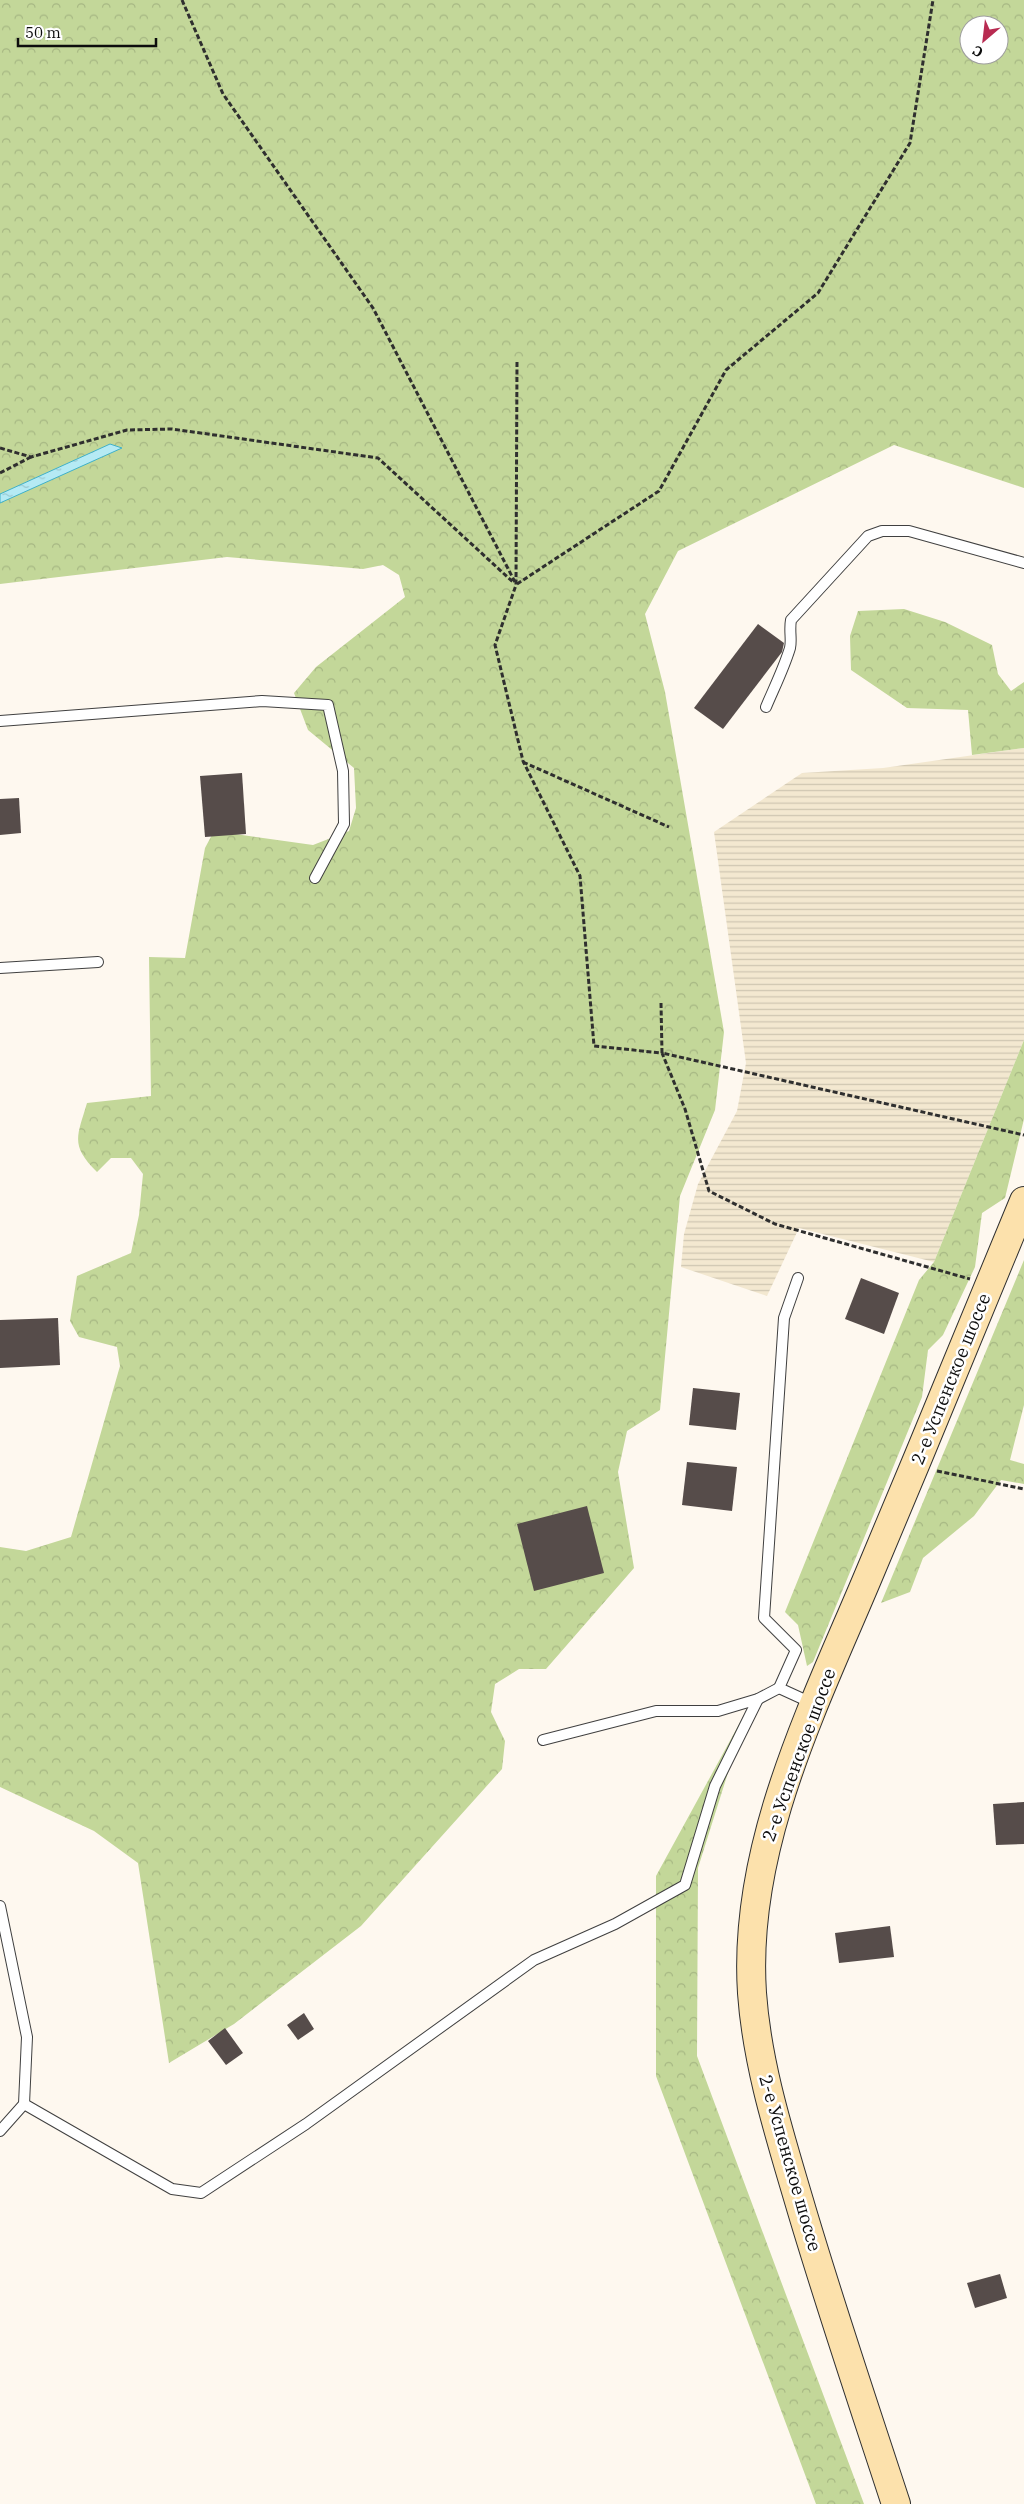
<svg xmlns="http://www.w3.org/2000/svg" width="1024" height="2504" viewBox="0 0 1024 2504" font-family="'IBM Plex Serif',serif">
<defs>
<pattern id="farmland-rules" width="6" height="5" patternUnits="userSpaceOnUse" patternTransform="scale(1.25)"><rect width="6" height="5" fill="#f3e8d0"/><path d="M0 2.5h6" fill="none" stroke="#cfc6b1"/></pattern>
<pattern id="forest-crowns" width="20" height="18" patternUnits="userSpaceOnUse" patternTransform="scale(1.25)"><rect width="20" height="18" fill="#c3d799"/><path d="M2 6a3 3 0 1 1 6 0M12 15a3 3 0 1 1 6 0" fill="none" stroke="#a6b783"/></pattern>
<pattern id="water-ripples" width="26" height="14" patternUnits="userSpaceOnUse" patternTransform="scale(1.25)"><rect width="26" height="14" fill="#b5eaf4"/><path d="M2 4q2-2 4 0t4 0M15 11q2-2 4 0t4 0" fill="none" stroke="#9ac8d0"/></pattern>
</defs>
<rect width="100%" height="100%" fill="#fef8ef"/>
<path fill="url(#farmland-rules)" d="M1024 748V1040L934 1262 799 1228 767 1296 681 1267 684 1234 698 1184 737 1111 746 1063 714 832 802 773 883 768Z"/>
<g fill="url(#forest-crowns)" fill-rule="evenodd">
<path d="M0 0H1024V488L894 445 678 551 645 614 665 692 724 1032 715 1110 680 1196 660 1410 627 1431 618 1472 634 1568 546 1669H519L495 1684 491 1712 505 1741 502 1769 361 1926 234 2024 169 2063 138 1863 94 1831 0 1787V1547L26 1551 71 1537 120 1366 117 1347 79 1337 70 1321 77 1276 131 1253 139 1215 143 1174 131 1158H111L97 1172C70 1145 77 1137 87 1103L151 1096 149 957 185 958 205 848 214 831 313 845 349 831 356 808 354 768 308 730 294 693 316 667 405 597 399 575 383 565 363 569 227 557 0 584ZM969 25H999V55H969Z"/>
<path d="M904 609 945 622 992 645 998 674 1011 691 1024 682V748L972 755 968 710 907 708 851 670 850 636 858 611Z"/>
<path d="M1024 1040V1119L1005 1198 982 1213 975 1267 943 1335 928 1350 922 1397 813 1662 807 1666 798 1625 785 1612 919 1280 934 1262Z"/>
<path d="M1024 1260V1405L1010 1460 1024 1464V1484L1001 1480 974 1516 923 1558 910 1592 881 1603Z"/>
<path d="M749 1706 698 1868 697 2056 864 2504H816L656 2076V1876Z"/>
</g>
<path fill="url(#water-ripples)" stroke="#3fb0c8" d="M110 444 122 448 0 503V494Z"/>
<g fill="#564c4a">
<path d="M758 624 784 643 782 652 723 729 694 708Z"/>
<path d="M242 773 246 834 205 837 200 776Z"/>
<path d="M19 798 21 833 0 835V799Z"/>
<path d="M861 1278 899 1293 884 1334 845 1319Z"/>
<path d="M58 1318 60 1365 0 1368V1320Z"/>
<path d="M693 1388 740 1393 736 1430 689 1425Z"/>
<path d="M687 1462 737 1467 732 1511 682 1505Z"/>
<path d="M587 1506 604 1573 534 1591 517 1524Z"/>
<path d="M1024 1802V1844L996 1845 993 1804Z"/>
<path d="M890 1926 894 1957 839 1963 835 1933Z"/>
<path d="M304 2013 314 2029 298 2040 287 2025Z"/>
<path d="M225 2028 243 2053 226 2065 208 2041Z"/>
<path d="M1000 2274 1007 2298 975 2308 967 2283Z"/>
</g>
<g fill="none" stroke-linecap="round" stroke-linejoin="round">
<g stroke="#404040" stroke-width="12">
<g id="service">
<path d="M766 707C774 688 784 668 790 648 792 640 789 630 791 620L868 536 882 531H909L1024 563"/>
<path d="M0 721 262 701 328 705 343 771 344 824 315 878"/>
<path d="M0 968 98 962"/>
<path d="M798 1278 784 1318 764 1618 796 1650 779 1688 814 1704"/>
<path d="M543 1740 656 1711H718L758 1699 779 1688"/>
<path d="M0 1906 27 2037 24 2104 0 2131"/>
<path d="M24 2104 172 2189 201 2193 306 2124 534 1960 615 1924 685 1885 715 1786 758 1699"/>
</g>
</g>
<g stroke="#2f2f2f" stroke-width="30">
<path id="secondary" d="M896 2504C863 2403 829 2303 799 2201 779 2133 757 2064 752 1993 742 1843 817 1700 873 1565 924 1444 974 1323 1024 1201"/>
</g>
<g stroke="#2f2f2f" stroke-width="3" stroke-dasharray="5 2.5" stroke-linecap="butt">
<path d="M182 0 223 94 373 308 516 584"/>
<path d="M517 362 516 585 495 645 523 761 580 876 594 1046 662 1053 685 1109 709 1191 775 1224 970 1279"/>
<path d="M0 448 31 457 127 430 172 429 378 458 514 583"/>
<path d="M0 473 31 457"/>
<path d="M517 584 659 491 726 370 818 293 910 143 933 0"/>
<path d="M523 762 669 827"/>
<path d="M661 1003 662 1053 1024 1135"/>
<path d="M937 1471 1024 1489"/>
</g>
<use href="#service" stroke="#fff" stroke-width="10"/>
<use href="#secondary" stroke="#fce1ac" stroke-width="28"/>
</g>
<g text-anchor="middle" stroke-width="5" stroke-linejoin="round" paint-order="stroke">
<g font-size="18" fill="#0d0d0d" stroke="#fff">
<text transform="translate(951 1379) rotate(-68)" y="6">2-е Успенское шоссе</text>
<text transform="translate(799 1755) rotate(-70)" y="6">2-е Успенское шоссе</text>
<text transform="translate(790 2163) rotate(74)" y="6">2-е Успенское шоссе</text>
</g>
</g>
<g transform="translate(984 40) rotate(208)"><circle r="24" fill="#ffffff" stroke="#9e9e9e"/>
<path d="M0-4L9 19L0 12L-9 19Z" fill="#b82b51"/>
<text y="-8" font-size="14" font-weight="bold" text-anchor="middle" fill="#0d0d0d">С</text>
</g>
<path d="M18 38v8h138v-8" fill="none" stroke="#0d0d0d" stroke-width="2.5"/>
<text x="25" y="38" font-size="15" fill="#0d0d0d" stroke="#ffffff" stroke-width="4" paint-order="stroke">50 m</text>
</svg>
